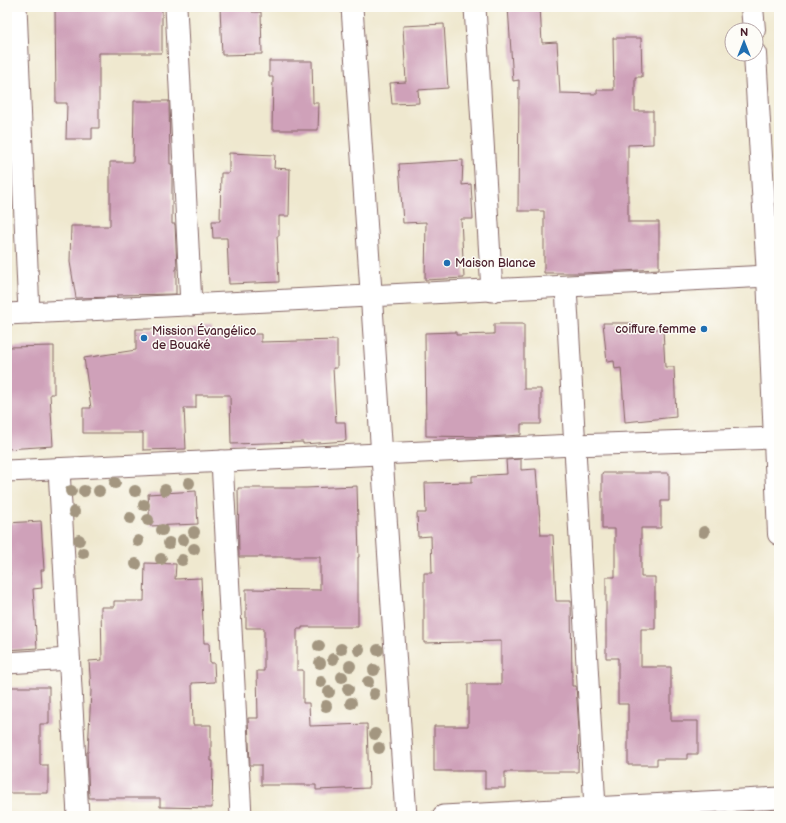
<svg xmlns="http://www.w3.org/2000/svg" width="786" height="823" viewBox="0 0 786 823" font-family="'Balsamiq Sans',sans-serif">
<rect width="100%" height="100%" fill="#fdfcf7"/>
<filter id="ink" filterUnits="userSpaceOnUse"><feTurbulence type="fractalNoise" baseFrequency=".025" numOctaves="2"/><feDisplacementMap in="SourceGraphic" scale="8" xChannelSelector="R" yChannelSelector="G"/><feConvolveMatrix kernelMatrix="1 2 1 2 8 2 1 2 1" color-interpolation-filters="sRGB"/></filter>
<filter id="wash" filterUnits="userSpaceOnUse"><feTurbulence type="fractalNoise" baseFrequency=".012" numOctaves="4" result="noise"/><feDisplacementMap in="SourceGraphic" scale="16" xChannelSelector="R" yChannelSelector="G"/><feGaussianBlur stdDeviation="0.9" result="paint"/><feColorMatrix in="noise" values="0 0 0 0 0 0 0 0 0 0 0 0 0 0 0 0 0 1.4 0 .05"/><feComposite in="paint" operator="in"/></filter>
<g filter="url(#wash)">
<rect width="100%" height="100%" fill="#efe8cf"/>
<g id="blocks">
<g fill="#cfa1b9">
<path d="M55 7 162 8V53H99V128H92V139H66L67 103H56Z"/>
<path d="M220 7H252V12H261L262 54 222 55Z"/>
<path d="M508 7H540L542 43 557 42 560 93 597 94V90H614L613 38H641L642 77H635V111H653V144L628 145V222H659V269L583 273H544V211H518L519 80 513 81Z"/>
<path d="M444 24 448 88 418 90 419 103 392 104 390 83 406 82 403 26Z"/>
<path d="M269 61H312L313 103H319L318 130H272L273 77H269Z"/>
<path d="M134 101H169L170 164H172V224H175L177 269H176V294L117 295V297L76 298 70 262 71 226H110V162H133Z"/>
<path d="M229 153 275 155 274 168 290 169 289 216H279V236H277L279 282 229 284 227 238H213L212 221H220L221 173H229Z"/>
<path d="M463 160 462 185 471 184 473 219H461L464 278 425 280 426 222 403 223 399 164Z"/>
<path d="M603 323H632L633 329H663L665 367H674L676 417 625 422 621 368 615 369 614 361 607 362Z"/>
<path d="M494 324H524V389H541V424H521V435L488 437 426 436 425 333 456 332V335L494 334Z"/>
<path d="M136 329H211V335L261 334V342L337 340V368H333L336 422H345L346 441 303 444V442L231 444 230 395H196V408H184L186 449 143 450V433H83V408H91L84 358 136 350Z"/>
<path d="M54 346V394H50L53 446 7 449V347Z"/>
<path d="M521 459V470L536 469 541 535H553L556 601H571L572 686H576L579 730 578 772H505V788H485V771H434V726H468V684H501V641L424 643V573H432L431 536 418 537 417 513H426L425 483 472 482V476L507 474 506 460Z"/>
<path d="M602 473H669V501H661V528H641V577H655V629H641V667H671V721H698V754H687V759H657V765H628V704H618V658H606V577H615V529H602Z"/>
<path d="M357 486 359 557H358V627H302V629H297V670H303V703H309L310 726 367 724 369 788 316 790V785H261V765H250L248 718H258L257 671H264V628H246V589L320 590V557H239L238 488H306Z"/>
<path d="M196 491 198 524 150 526 148 494Z"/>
<path d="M41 521 44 570H41L42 588 33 589 37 648 7 650V575H10L7 523Z"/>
<path d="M145 563 176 564 175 579 201 578 204 643H209L210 663H214L215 682 192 683 193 725H211V761H213L212 808 160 807V798H89L87 752H88L91 691 89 661 102 660 101 607H114V601H144Z"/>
<path d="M7 687H49V724H40V765H48V793H7Z"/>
</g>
</g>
</g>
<g filter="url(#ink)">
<use href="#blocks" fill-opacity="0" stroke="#846564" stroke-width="1"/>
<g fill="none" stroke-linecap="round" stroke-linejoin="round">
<g stroke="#846564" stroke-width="23">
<g id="minor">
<path d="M16 7 29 313"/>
<path d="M176 7 191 305"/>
<path d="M352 7 406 816"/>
<path d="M475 7 492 291"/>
<path d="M566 287 595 808"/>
<path d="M7 314 768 276"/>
<path d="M222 461 241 816"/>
<path d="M59 469 78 816"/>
<path d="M7 471 575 445 774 438"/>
<path d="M7 663 69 659"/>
<path d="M443 816 779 798"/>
</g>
</g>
<g stroke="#846564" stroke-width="24">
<g id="tertiary">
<path d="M752 7 754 30"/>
<path d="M755 54 768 276 779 534"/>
</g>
</g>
<use href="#minor" stroke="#fff" stroke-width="21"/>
<use href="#tertiary" stroke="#fff" stroke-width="22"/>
</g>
<g fill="#a39680">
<circle cx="115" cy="483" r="6"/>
<circle cx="189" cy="483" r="6"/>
<circle cx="165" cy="490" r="6"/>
<circle cx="71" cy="491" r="6"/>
<circle cx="84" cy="491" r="6"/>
<circle cx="99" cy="491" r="6"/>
<circle cx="135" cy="491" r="6"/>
<circle cx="144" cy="505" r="6"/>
<circle cx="74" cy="512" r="6"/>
<circle cx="130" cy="518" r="6"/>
<circle cx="148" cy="520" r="6"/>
<circle cx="162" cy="530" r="6"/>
<circle cx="194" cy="532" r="6"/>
<circle cx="704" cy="532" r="6"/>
<circle cx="79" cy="540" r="6"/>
<circle cx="183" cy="540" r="6"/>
<circle cx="138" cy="541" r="6"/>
<circle cx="169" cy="543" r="6"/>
<circle cx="194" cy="549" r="6"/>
<circle cx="83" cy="553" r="6"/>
<circle cx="161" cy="559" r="6"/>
<circle cx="182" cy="560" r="6"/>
<circle cx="136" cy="564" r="6"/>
<circle cx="319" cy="646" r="6"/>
<circle cx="341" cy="649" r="6"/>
<circle cx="359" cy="650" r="6"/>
<circle cx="378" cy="650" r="6"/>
<circle cx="333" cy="659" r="6"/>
<circle cx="320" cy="663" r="6"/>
<circle cx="350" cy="666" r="6"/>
<circle cx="374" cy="670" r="6"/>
<circle cx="342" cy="677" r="6"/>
<circle cx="321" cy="682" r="6"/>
<circle cx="368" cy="682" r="6"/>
<circle cx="348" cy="689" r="6"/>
<circle cx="329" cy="692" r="6"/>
<circle cx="374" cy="694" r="6"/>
<circle cx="351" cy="703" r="6"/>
<circle cx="326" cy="706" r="6"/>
<circle cx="375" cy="734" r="6"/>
<circle cx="379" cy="748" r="6"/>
</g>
</g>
<g fill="#1f6fb2" stroke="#fdfcf7" stroke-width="1.5">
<circle cx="447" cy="263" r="4"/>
<circle cx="704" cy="329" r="4"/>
<circle cx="144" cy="338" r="4"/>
</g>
<g text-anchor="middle" stroke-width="3" stroke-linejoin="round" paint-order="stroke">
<g font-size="12" fill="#4a1f2b" stroke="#fdfcf7" text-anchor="start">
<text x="455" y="267">Maison Blance</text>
<text x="696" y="333" text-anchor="end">coiffure femme</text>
<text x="152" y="335">Mission Évangélico<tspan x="152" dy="14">de Bouaké</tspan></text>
</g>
</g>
<rect width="786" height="823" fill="none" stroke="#fdfcf7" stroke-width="24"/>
<g transform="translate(744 42)"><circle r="19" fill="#fdfcf7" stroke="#b5a4a5"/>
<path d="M0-3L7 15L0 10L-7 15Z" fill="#1f6fb2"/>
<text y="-6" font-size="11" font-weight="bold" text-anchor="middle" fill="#4a1f2b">N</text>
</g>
</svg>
